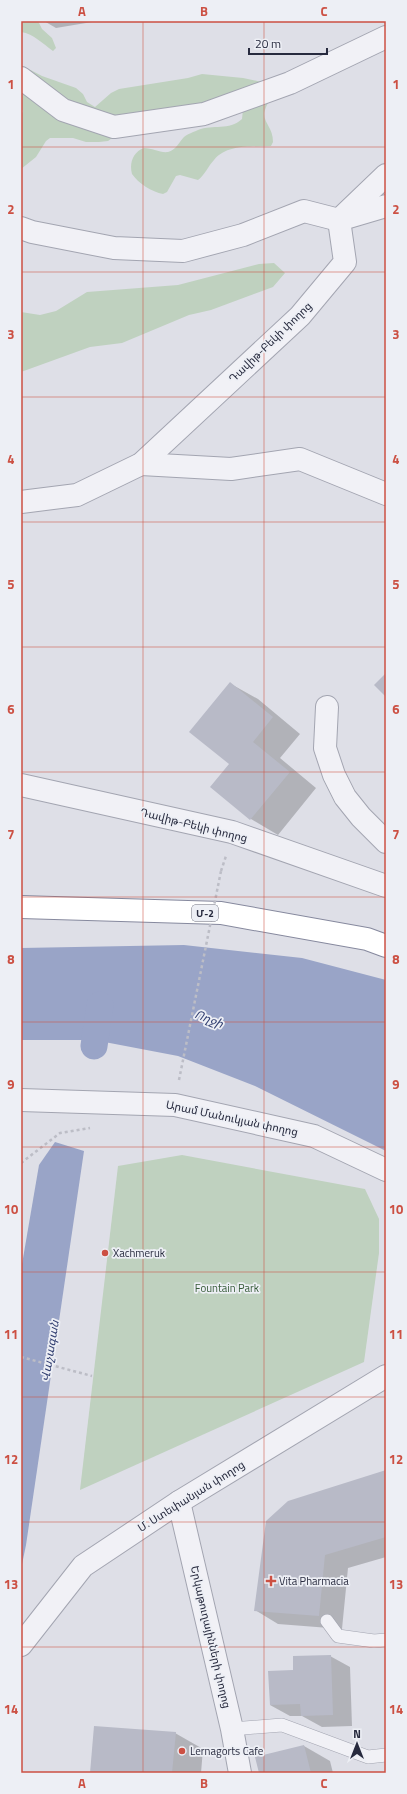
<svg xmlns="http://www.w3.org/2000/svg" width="407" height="1794" viewBox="0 0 407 1794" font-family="'Titillium Web','Noto Sans Armenian',sans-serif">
<rect width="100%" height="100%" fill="#dedfe7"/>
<g fill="#bfd1bf">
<path d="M21 21H38L42 29 52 38 56 48 53 51C43 44 34 34 21 32Z"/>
<path d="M21 65 42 76 76 88 83 94 87 102 95 107 111 93 119 89 188 78 202 74 243 78 262 82 271 98C255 122 273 122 273 142L271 146C251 147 227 144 214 160 208 166 205 175 198 180L180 175 176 176 167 192 163 194C152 192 138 183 132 174 129 163 133 152 144 148 152 148 160 153 168 152 176 150 179 142 184 137 187 134 194 132 198 130 213 124 229 131 242 119L243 109 143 134 115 136 108 141 99 142H86L73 138H50L46 141 36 157 21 169V116L23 111 21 108Z"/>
<path d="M274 263 285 273 273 287 211 310 189 315 122 343 90 347 21 372V312L40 315 56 311 87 292 178 285 259 264Z"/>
<path d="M182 1155 365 1189 379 1219V1253L364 1362 80 1490 118 1166Z"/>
</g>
<g fill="#99a4c7">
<path d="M184 945 302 958 386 980V1151L255 1086 178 1056 94 1040H21V948Z"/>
<path d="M55 1142 84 1151 26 1545 21 1569V1270L39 1165Z"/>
</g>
<g fill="#0003">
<path d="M44 21H98L56 28Z"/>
<path d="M231 684 258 699 300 734 280 758 316 788 278 835 251 819 230 764Z"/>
<path d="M386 1471V1557L348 1568 342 1629 278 1624 255 1610Z"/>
<path d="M330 1656 350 1667 352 1726 322 1727 302 1716H290L270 1705Z"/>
<path d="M175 1733 203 1749 201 1773H91Z"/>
<path d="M304 1746 330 1761 333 1773H260Z"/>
</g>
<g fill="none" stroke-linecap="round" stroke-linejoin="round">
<path stroke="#99a4c7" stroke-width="27" d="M94 1046 100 1005"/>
</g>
<g fill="#b8bac7">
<path d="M386 673V697L374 685Z"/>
<path d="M230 682 273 717 253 742 290 772 250 820 210 787 229 764 189 732Z"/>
<path d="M386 1470V1537L325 1555 319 1616 254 1611 266 1521 288 1501Z"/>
<path d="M331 1655 333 1715 301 1716 300 1704 270 1705 268 1671 293 1670V1656Z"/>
<path d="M94 1726 176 1732 172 1773H90Z"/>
<path d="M304 1745 311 1773H259L255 1757Z"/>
</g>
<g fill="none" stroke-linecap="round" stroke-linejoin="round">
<g stroke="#a3a5b1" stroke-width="14">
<g id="service">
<path d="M327 1621 338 1636 374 1641 386 1640"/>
<path d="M232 1729 282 1725 368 1757 386 1755"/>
</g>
</g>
<g stroke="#a3a5b1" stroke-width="24">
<g id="minor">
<path d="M21 78 63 110 114 127 204 114 290 83 386 37"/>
<path d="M342 219 386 206"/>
<path d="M339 220 386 175"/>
<path d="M21 228 32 232 114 248 183 251 243 235 304 211 339 220"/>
<path d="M141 464 231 469 300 459 386 494"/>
<path d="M21 502 77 495 141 464 300 316 345 262 339 220"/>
<path d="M327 707 325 748 334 775 345 797 361 817 386 842"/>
<path d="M21 785 232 832 386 886"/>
<path d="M179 1502 232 1729 240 1773"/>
</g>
</g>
<g stroke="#a3a5b1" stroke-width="24">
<g id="tertiary">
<path d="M21 1100 175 1105 314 1136 386 1170"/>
<path d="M21 1645 83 1566 179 1502 386 1376"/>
</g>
</g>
<g stroke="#86899e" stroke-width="24">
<path id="trunk" d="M21 907 221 913 367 939 386 946"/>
</g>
<g stroke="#bcbdc6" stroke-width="2.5" stroke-dasharray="3 3" stroke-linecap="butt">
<path d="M221 871 226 856"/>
<path d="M21 1163 60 1133 90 1128"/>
<path d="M21 1357 92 1376"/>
</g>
<use href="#service" stroke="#f1f1f6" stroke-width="13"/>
<use href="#minor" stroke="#f1f1f6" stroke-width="22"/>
<use href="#tertiary" stroke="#f1f1f6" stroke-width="22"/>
<use href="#trunk" stroke="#fff" stroke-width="22"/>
<path stroke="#bcbdc6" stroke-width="2.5" stroke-dasharray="3 3" stroke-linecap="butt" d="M179 1080 221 871"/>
</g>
<path fill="none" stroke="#cc5043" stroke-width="1" stroke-opacity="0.55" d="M143 21V1773M264 21V1773M21 147H386M21 272H386M21 397H386M21 522H386M21 647H386M21 772H386M21 897H386M21 1022H386M21 1147H386M21 1272H386M21 1397H386M21 1522H386M21 1647H386"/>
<g fill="#cc5043" stroke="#edeff5" stroke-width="1.5">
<circle cx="105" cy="1253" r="4"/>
<path d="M269 1575h4v4h4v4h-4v4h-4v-4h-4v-4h4z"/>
<circle cx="182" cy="1751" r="4"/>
</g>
<g text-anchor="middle" stroke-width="3.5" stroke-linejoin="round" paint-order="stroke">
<rect fill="#edeff5" stroke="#626575" stroke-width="1" x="192" y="905" width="26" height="16" rx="3"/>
<g font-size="10" font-weight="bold" fill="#272a3e">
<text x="205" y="917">Մ-2</text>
</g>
<g font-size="11" fill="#272a3e" stroke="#edeff5">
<text transform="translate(270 342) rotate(-44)" y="4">Դավիթ-Բեկի փողոց</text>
<text transform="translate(194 825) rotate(14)" y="4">Դավիթ-Բեկի փողոց</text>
<text transform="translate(232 1118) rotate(12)" y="4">Արամ Մանուկյան փողոց</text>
<text transform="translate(191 1496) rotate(-32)" y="4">Մ. Ստեփանյան փողոց</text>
<text transform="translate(211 1637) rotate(77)" y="4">Երկաթուղայինների փողոց</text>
</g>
<g font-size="11" fill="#272a3e" stroke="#edeff5" text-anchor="start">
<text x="113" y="1257">Xachmeruk</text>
<text x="279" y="1585">Vita Pharmacia</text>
<text x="190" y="1755">Lernagorts Cafe</text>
</g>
<g font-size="11" fill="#355a37" stroke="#edeff5">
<text x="227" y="1292">Fountain Park</text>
</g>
<g font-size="12" font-style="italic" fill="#323f71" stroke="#edeff5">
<text transform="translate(209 1019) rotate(22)" y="4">Ողջի</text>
<text transform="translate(50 1351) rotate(-81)" y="4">Վաչագան</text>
</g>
</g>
<rect width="407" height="1794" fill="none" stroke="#edeff5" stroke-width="44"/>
<g transform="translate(357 1744)" stroke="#edeff5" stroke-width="3" paint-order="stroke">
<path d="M0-3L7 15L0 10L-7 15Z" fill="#272a3e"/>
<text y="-6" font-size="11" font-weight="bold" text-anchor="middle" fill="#272a3e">N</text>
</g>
<path d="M249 48v6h78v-6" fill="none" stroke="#272a3e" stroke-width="2"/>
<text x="255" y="48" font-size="12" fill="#272a3e" stroke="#edeff5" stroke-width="3" paint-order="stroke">20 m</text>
<rect x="22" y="22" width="363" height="1750" fill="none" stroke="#cc5043" stroke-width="1.5"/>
<g font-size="13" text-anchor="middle" font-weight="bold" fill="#cc5043">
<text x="82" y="16">A</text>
<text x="204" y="16">B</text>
<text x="324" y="16">C</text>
<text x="11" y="89">1</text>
<text x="396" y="89">1</text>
<text x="11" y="214">2</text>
<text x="396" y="214">2</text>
<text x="11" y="339">3</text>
<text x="396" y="339">3</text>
<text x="11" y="464">4</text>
<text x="396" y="464">4</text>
<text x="11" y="589">5</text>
<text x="396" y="589">5</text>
<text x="11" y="714">6</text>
<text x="396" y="714">6</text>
<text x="11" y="839">7</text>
<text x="396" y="839">7</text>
<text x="11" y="964">8</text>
<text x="396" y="964">8</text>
<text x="11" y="1089">9</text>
<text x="396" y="1089">9</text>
<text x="11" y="1214">10</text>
<text x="396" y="1214">10</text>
<text x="11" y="1339">11</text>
<text x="396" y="1339">11</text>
<text x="11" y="1464">12</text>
<text x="396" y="1464">12</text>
<text x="11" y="1589">13</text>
<text x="396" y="1589">13</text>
<text x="11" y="1714">14</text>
<text x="396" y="1714">14</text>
<text x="82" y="1788">A</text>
<text x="204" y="1788">B</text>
<text x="324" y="1788">C</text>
</g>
</svg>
